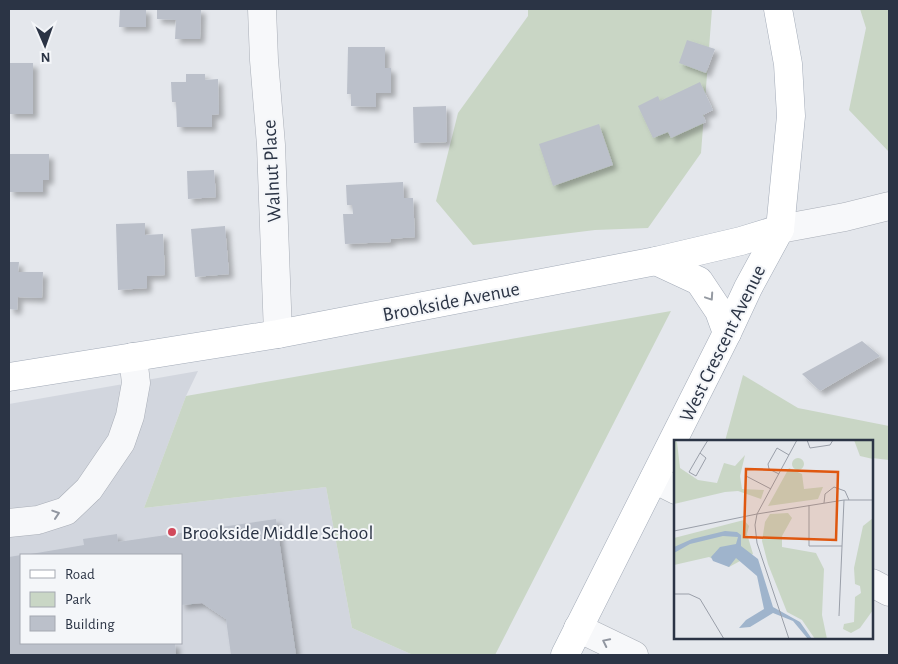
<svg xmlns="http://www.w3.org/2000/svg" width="898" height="664" viewBox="0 0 898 664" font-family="'Alegreya Sans',sans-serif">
<defs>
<filter id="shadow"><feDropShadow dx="4.5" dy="4.5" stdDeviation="2.5" flood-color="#0004"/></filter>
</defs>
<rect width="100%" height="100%" fill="#e4e7ec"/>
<path fill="#d2d6de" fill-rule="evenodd" d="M198 371 186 396 144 508 326 487 352 628 413 655H9V404ZM21 555H181V643H21Z"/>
<g fill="#c9d6c5">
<path d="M528 9H712L701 153 648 228 595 230 473 245 436 201 458 113 528 16Z"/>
<path d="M860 9H889V152L849 110 866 28Z"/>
<path d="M671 311 495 655H413L352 628 326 487 144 508 186 396Z"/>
<path d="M743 375 798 408 889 426V460L872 458V442L725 441Z"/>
</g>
<g fill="#bbc0ca" filter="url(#shadow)">
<path d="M120 9H146V27H119Z"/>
<path d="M157 9H201L200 39H175L176 20 157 19Z"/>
<path d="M687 40 715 49 706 73 679 63Z"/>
<path d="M348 47H385V68H391V93H376V107L351 106V94H347Z"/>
<rect x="9" y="63" width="24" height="51"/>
<path d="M186 74H205V80L218 79 219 114 212 115V127H177L176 102H172L171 82H186Z"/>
<path d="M700 82 713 110 703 115 706 122 671 138 668 132 653 138 638 106 658 96 660 101Z"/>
<path d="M446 106 447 142 414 143 413 107Z"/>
<path d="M599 124 613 165 553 186 539 144Z"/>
<path d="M9 154H49V180H43V192H9Z"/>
<path d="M214 170 216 197 188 199 187 171Z"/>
<path d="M403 182 404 198H413L415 237 390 239 391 242 345 244 343 214H353L352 205H347L346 185Z"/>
<path d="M145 223V235L163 234 165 275 147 276V288L118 290 116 224Z"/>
<path d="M225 226 229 274 195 277 191 229Z"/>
<path d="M9 262H19L18 272H43L42 298 18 297 17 310 9 309Z"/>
<path d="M862 341 880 356 820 391 802 374Z"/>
<path d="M276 519 296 655H231L226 619 202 603 181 605V555H25L84 545 83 539 117 534 118 542Z"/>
<path d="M21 555V643H175L176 655H9V557Z"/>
</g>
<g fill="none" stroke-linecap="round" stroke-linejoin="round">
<g stroke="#a9aeb7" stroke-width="29">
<g id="minor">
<path d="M262 9 264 60 271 145 278 334"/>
<path d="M780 229 845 217 889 206"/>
<path d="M654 479 676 490"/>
<path d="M9 523 38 520 66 511 89 489 121 442 130 416 136 383 133 357"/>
<path d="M872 583 889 592"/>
<path d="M578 628 634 655"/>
</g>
</g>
<g stroke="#a3abb8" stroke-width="29">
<g id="major">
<path d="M656 261 699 281 719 311 727 333"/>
<path d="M9 377 278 334 656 261 741 241 780 229"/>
<path d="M565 655 727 333 748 288 780 229 791 116 788 64 778 9"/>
</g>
</g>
<use href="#minor" stroke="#f7f8fa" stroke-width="28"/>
<use href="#major" stroke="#fff" stroke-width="28"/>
</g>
<defs><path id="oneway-chevron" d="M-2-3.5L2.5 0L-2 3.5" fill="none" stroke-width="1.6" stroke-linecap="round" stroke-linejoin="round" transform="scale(1.25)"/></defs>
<use stroke="#959aa2" href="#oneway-chevron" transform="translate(710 297) rotate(56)"/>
<g stroke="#9196a0">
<use href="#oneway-chevron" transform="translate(56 514) rotate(-18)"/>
<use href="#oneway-chevron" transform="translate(606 642) rotate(-154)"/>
</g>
<circle fill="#d1495b" stroke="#f4f6f9" stroke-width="2" cx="172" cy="532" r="5"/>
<g text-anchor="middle" stroke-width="4" stroke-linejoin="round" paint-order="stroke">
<g font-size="20" fill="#2b3445" stroke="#f4f6f9">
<text transform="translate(271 171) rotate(-93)" y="7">Walnut Place</text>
<text transform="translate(451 301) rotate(-11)" y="7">Brookside Avenue</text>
<text transform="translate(722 343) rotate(-64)" y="7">West Crescent Avenue</text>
</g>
<g font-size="20" fill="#2b3445" stroke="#f4f6f9" text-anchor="start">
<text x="182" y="539">Brookside Middle School</text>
</g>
</g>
<g transform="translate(674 440)">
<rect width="199" height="199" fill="#e4e7ec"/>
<path d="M0 0 3 2 6 28 24 40 43 43 50 23 61 26 71 15 66 36 68 49 90 50 87 59 64 51 51 52 0 64ZM180 0H199V19L186 16ZM118 24a6 6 0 1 1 12 0a6 6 0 1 1-12 0ZM115 28 128 34 130 49 149 47 144 59 94 66ZM114 73 118 78 108 96V107L142 113 150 129 148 175 153 199H141L128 180 113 172 94 124 88 101 91 82 96 74ZM199 78V170L186 188 177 193 169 189 170 184 180 182 181 157 187 153 186 146 181 144 180 128 189 86ZM70 80 75 86 73 94 79 114 55 127 35 117 0 125V98Z" fill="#c9d6c5"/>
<path d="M51 91 63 92 67 95V106L84 119 99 167 126 182 138 199H134L119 181 99 173 76 187 65 188 72 180 90 169 83 136 62 118 55 127 39 121 37 117 46 107 62 104 64 97 49 96 16 104 0 113V107L18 99Z" fill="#9fb4cc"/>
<path fill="none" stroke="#9a9fa9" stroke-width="1" d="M133 0 136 8 156 5 159 0M26 13 32 18 22 36 15 32 26 13 34 0M105 34 95 29 94 24 103 8 115 15M72 36 97 49M150 63 151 54 160 47 171 51 175 60M135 65V106H168M83 74 170 60H199M0 91 83 74M0 154H15L26 159 50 199M165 176 170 60M115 199 83 103 81 85 83 74 123 0"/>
<path fill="#df570f" fill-opacity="0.15" stroke="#df570f" stroke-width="2.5" d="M72 29 164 32 162 100 70 97Z"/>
<rect width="199" height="199" fill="none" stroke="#2b3445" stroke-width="2.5"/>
</g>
<rect width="898" height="664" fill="none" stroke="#2b3445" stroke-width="20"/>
<rect x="20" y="554" width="162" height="90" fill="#f4f6f9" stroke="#a4a8b1"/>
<rect x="30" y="570" width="25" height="8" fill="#ffffff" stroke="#a4a8b1"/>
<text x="65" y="579" font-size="15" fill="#2b3445">Road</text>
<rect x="30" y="592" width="25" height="15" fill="#c9d6c5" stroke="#a4a8b1"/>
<text x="65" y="604" font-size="15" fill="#2b3445">Park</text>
<rect x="30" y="616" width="25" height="15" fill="#bbc0ca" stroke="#a4a8b1"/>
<text x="65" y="629" font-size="15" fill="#2b3445">Building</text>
<g transform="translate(45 45) rotate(178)" stroke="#f4f6f9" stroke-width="4" paint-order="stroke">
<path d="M0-4L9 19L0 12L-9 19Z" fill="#2b3445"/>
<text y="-8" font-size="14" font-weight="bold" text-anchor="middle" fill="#2b3445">N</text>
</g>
</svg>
